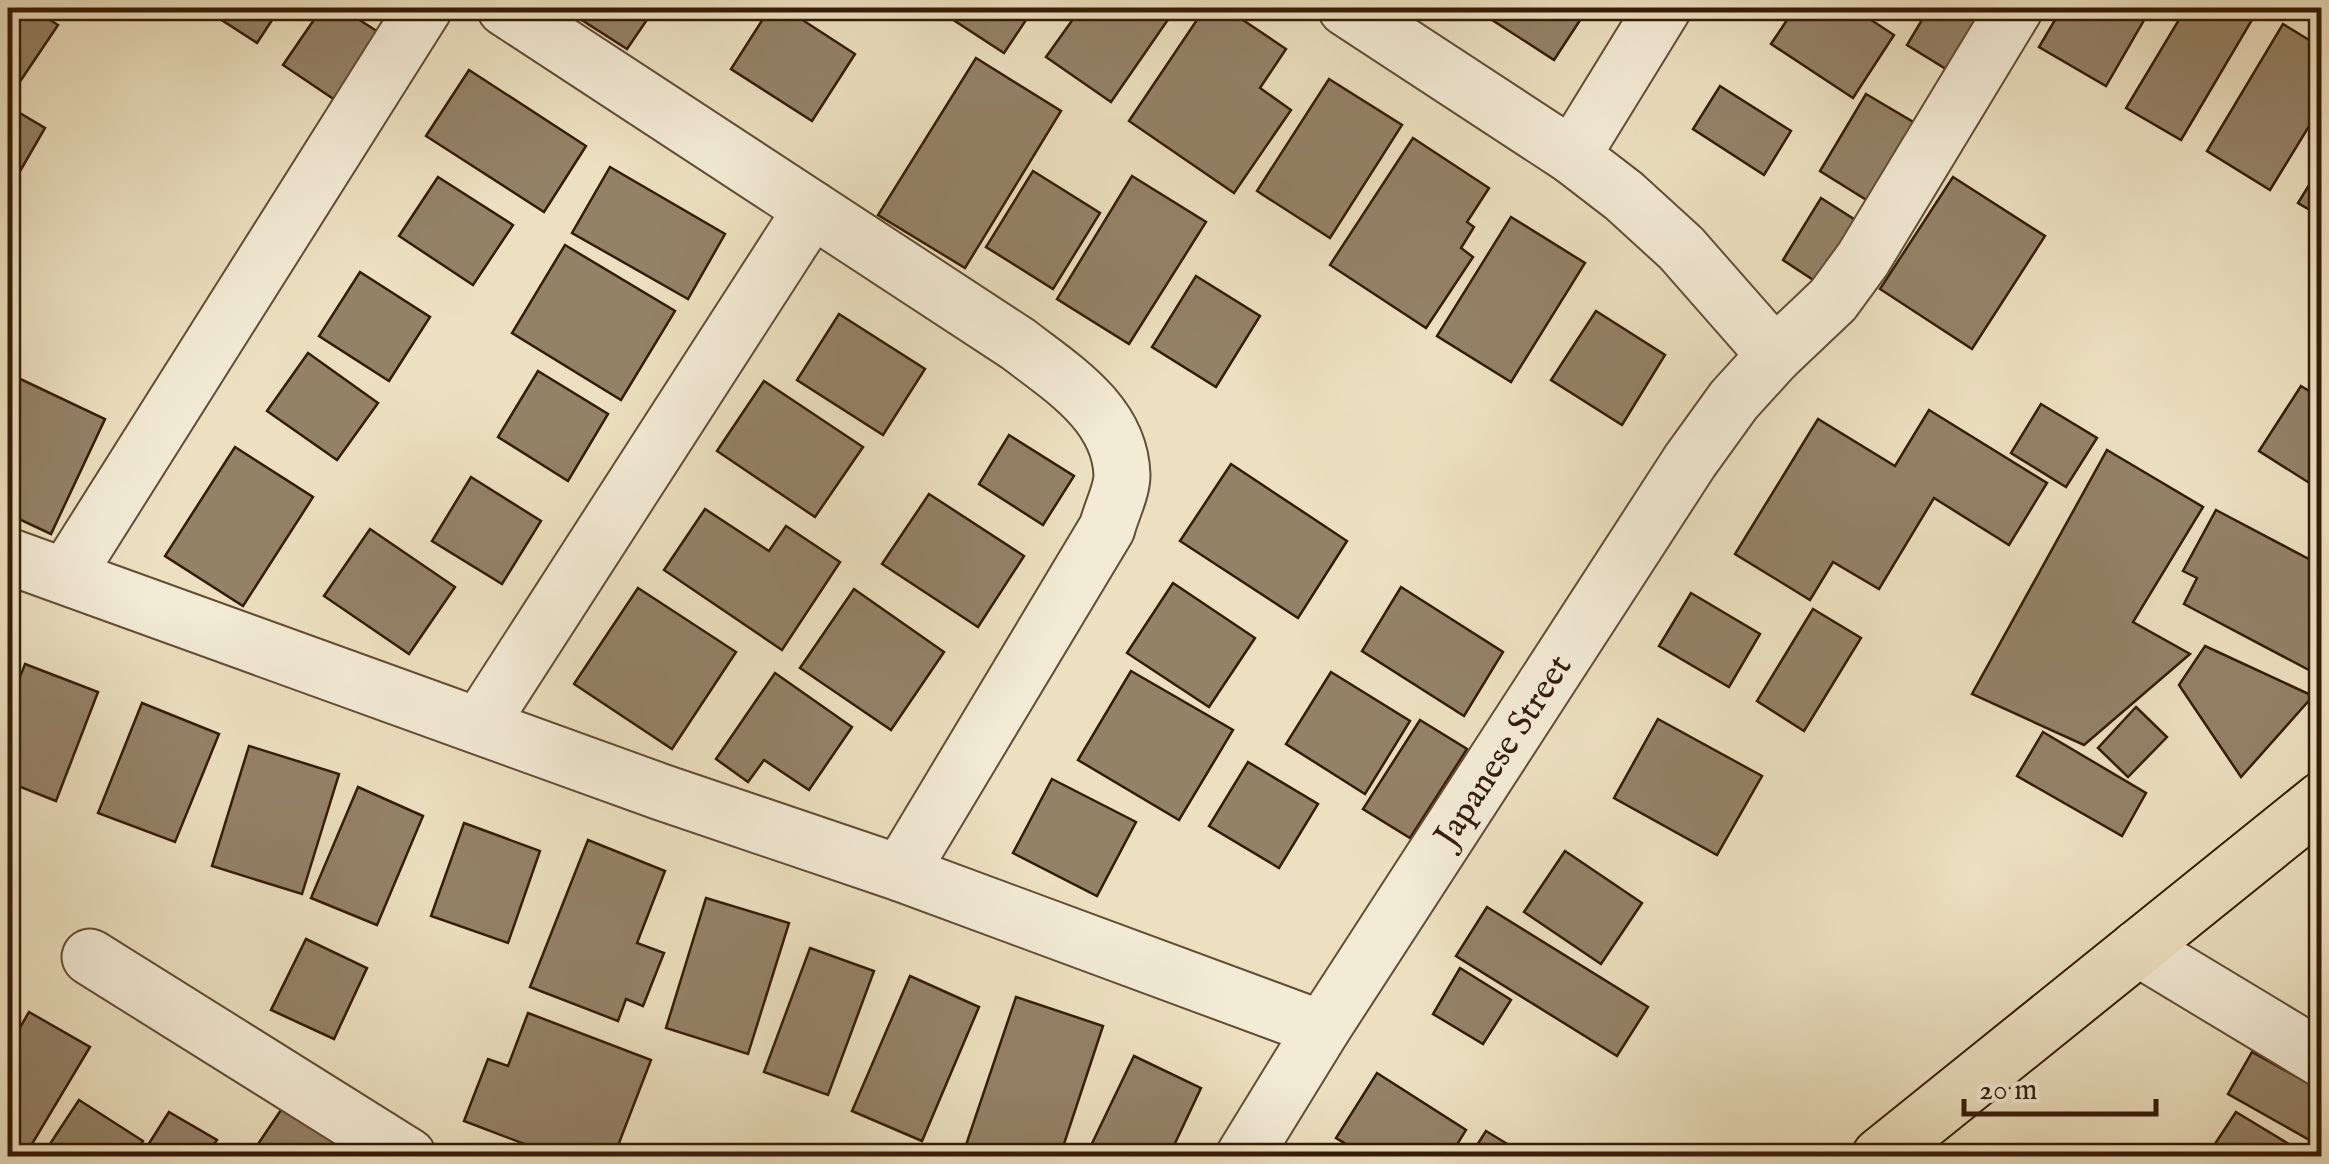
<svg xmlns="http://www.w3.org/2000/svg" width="2329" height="1164" viewBox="0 0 2329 1164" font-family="'IM FELL English',serif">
<rect width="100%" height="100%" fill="#ece0c0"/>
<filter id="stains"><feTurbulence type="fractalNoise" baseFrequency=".002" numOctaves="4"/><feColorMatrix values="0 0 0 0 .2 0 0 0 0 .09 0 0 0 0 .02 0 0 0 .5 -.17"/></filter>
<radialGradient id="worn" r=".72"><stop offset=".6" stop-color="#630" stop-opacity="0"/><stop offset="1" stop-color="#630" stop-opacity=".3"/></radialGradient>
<g fill="#948267" stroke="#351c07" stroke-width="2.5">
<path d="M8 8H32L58 25 15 89 8 84Z"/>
<path d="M203 8H280L257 43Z"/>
<path d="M322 8H341L386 37 341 104 283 65Z"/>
<path d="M563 8H655L627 49Z"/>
<path d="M770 8H784L855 54 812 121 731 69Z"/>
<path d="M935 8H1034L1004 53Z"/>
<path d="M1081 8H1176L1111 102 1046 57Z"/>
<path d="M1205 8H1225L1286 49 1260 88 1291 110 1234 193 1129 121Z"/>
<path d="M1491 8H1588L1554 60 1486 16Z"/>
<path d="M1795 8H1853L1894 35 1853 98 1771 44Z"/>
<path d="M1929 8H1966L1992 24 1959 77 1907 45Z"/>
<path d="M2062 8H2151L2106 86 2039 47Z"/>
<path d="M2186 8H2259L2181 140 2126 108Z"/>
<path d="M2283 24 2322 48V105L2270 190 2207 151Z"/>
<path d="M976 58 1061 111 965 268 878 215Z"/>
<path d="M469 70 586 146 544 212 426 136Z"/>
<path d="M1329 79 1402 125 1330 238 1257 191Z"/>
<path d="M1720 86 1791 131 1764 175 1693 129Z"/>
<path d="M1866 94 1920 126 1873 204 1820 171Z"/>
<path d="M8 106 45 128 8 192Z"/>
<path d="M1413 138 1489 188 1467 222 1474 227 1461 248 1473 257 1426 328 1330 265Z"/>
<path d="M2322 164V217L2298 203Z"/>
<path d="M610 167 725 234 688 299 572 233Z"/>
<path d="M1033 171 1100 213 1053 289 986 247Z"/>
<path d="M1132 176 1206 222 1129 344 1057 299Z"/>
<path d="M438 177 513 225 473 285 399 236Z"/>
<path d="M1953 177 2045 236 1972 349 1880 289Z"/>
<path d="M1821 198 1860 223 1821 285 1783 260Z"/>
<path d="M1511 217 1585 263 1511 382 1437 336Z"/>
<path d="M565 245 675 311 621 400 512 333Z"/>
<path d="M360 272 430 317 389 381 319 336Z"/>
<path d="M1196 276 1260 316 1216 387 1152 347Z"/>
<path d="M1596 311 1665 355 1622 425 1551 380Z"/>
<path d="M839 314 925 369 883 435 797 380Z"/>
<path d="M308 353 378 403 337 460 267 411Z"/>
<path d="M538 371 608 414 568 481 498 437Z"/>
<path d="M14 376 105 419 51 534 8 514V389Z"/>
<path d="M764 381 863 447 815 517 717 451Z"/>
<path d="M2301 386 2322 399V491L2259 451Z"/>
<path d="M2041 404 2097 438 2066 487 2011 453Z"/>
<path d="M1929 410 2047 483 2009 545 1934 498 1879 589 1833 562 1810 600 1735 554 1818 419 1895 466Z"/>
<path d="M1009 435 1074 476 1043 525 979 484Z"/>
<path d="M235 447 313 497 243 606 165 556Z"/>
<path d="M2107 450 2203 507 2133 622 2190 654 2084 745 1972 694Z"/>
<path d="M1231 464 1347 541 1298 618 1180 541Z"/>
<path d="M471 477 541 521 502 584 432 541Z"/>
<path d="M929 494 1024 556 978 627 882 564Z"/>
<path d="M705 509 769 551 786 526 840 562 782 650 664 570Z"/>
<path d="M2216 510 2322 566V607L2311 626 2322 632V677L2184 604 2197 578 2183 571Z"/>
<path d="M370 529 455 587 409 654 324 596Z"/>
<path d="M1173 583 1255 638 1209 707 1127 653Z"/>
<path d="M1401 587 1503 652 1464 716 1362 651Z"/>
<path d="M638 588 736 652 672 749 574 684Z"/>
<path d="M854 589 944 652 891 730 800 668Z"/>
<path d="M1691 593 1760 634 1729 687 1659 646Z"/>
<path d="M1813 609 1861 638 1804 731 1757 701Z"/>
<path d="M2205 646 2313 696 2241 777 2179 685Z"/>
<path d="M25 664 98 692 56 801 8 782V708Z"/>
<path d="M1131 671 1233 730 1179 820 1078 760Z"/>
<path d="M1331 672 1410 721 1365 794 1286 744Z"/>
<path d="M775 673 852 727 809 790 764 760 748 782 716 759Z"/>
<path d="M142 703 219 734 175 842 98 813Z"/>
<path d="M2136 707 2167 737 2128 777 2098 748Z"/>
<path d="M1658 719 1762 776 1717 855 1614 798Z"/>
<path d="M1420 720 1467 749 1410 838 1363 809Z"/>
<path d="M2043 732 2146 793 2122 836 2017 776Z"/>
<path d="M249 746 339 774 302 894 212 866Z"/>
<path d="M1248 762 1318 804 1279 868 1209 826Z"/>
<path d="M1052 779 1136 822 1097 896 1013 853Z"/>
<path d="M358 787 423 816 377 925 311 898Z"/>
<path d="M464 823 540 851 508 943 431 916Z"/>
<path d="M588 840 665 871 637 943 664 953 643 1006 626 999 618 1021 530 987Z"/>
<path d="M1565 851 1642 903 1601 964 1524 912Z"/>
<path d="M706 898 789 923 748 1054 666 1028Z"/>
<path d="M1487 907 1648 1007 1617 1056 1456 956Z"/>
<path d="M306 939 367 968 334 1039 271 1010Z"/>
<path d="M810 948 874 971 828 1095 764 1072Z"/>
<path d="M1460 968 1511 1000 1483 1044 1433 1014Z"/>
<path d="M910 976 979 1007 922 1141 852 1111Z"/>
<path d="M1016 997 1103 1026 1060 1156H981L964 1151Z"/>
<path d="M29 1012 90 1047 29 1149 8 1136V1048Z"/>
<path d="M528 1013 651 1060 614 1156H556L464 1121 488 1059 508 1066Z"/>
<path d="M2252 1052 2322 1091V1147L2228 1094Z"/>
<path d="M1134 1056 1201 1088 1169 1156H1086Z"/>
<path d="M1377 1073 1466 1130 1450 1156H1366L1336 1138Z"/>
<path d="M79 1100 143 1141 133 1156H42Z"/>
<path d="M283 1107 358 1156H250Z"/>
<path d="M169 1112 217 1140 206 1156H141Z"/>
<path d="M2236 1112 2292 1146 2285 1156H2207Z"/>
<path d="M1486 1131 1527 1156H1470Z"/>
</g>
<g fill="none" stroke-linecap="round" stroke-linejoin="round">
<g stroke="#634d35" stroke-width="59">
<g id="minor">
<path d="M505 8 1018 344C1062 378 1120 413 1122 475 1122 491 1111 512 1107 528L900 873"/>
<path d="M1346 8 1572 156 1624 196 1681 248 1775 355"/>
<path d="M1572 156 1663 8"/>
<path d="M8 556 661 792 900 873 1322 1029"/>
<path d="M66 576 424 8"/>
<path d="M479 726 812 209"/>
<path d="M2138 948 2322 1059"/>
<path d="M90 957 408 1156"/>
<path d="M1244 1156 1322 1029 1690 461 1734 400 1775 355 1833 300 1863 259 2015 8"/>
</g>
</g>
<g stroke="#351c07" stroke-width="59">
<path id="primary" d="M1880 1156 2322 800"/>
</g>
<use href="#minor" stroke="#f3ebd6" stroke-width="55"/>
<use href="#primary" stroke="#ece0c0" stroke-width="55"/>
</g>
<g text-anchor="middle" stroke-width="8" stroke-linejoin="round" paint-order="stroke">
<g font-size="35" fill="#351c07" stroke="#f3ebd6">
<text transform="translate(1502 750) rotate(-57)" y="12">Japanese Street</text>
</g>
</g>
<rect width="2329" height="1164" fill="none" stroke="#ece0c0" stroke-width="40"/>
<rect x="10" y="10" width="2309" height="1144" fill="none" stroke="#351c07" stroke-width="5"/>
<rect x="20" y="20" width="2289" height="1124" fill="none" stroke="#351c07" stroke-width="2.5"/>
<path d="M1964 1099v15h192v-15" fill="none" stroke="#351c07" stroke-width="5"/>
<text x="1979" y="1099" font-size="30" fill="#351c07" stroke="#f3ebd6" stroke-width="8" paint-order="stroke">20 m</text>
<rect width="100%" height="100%" filter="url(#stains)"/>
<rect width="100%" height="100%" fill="url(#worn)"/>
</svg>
